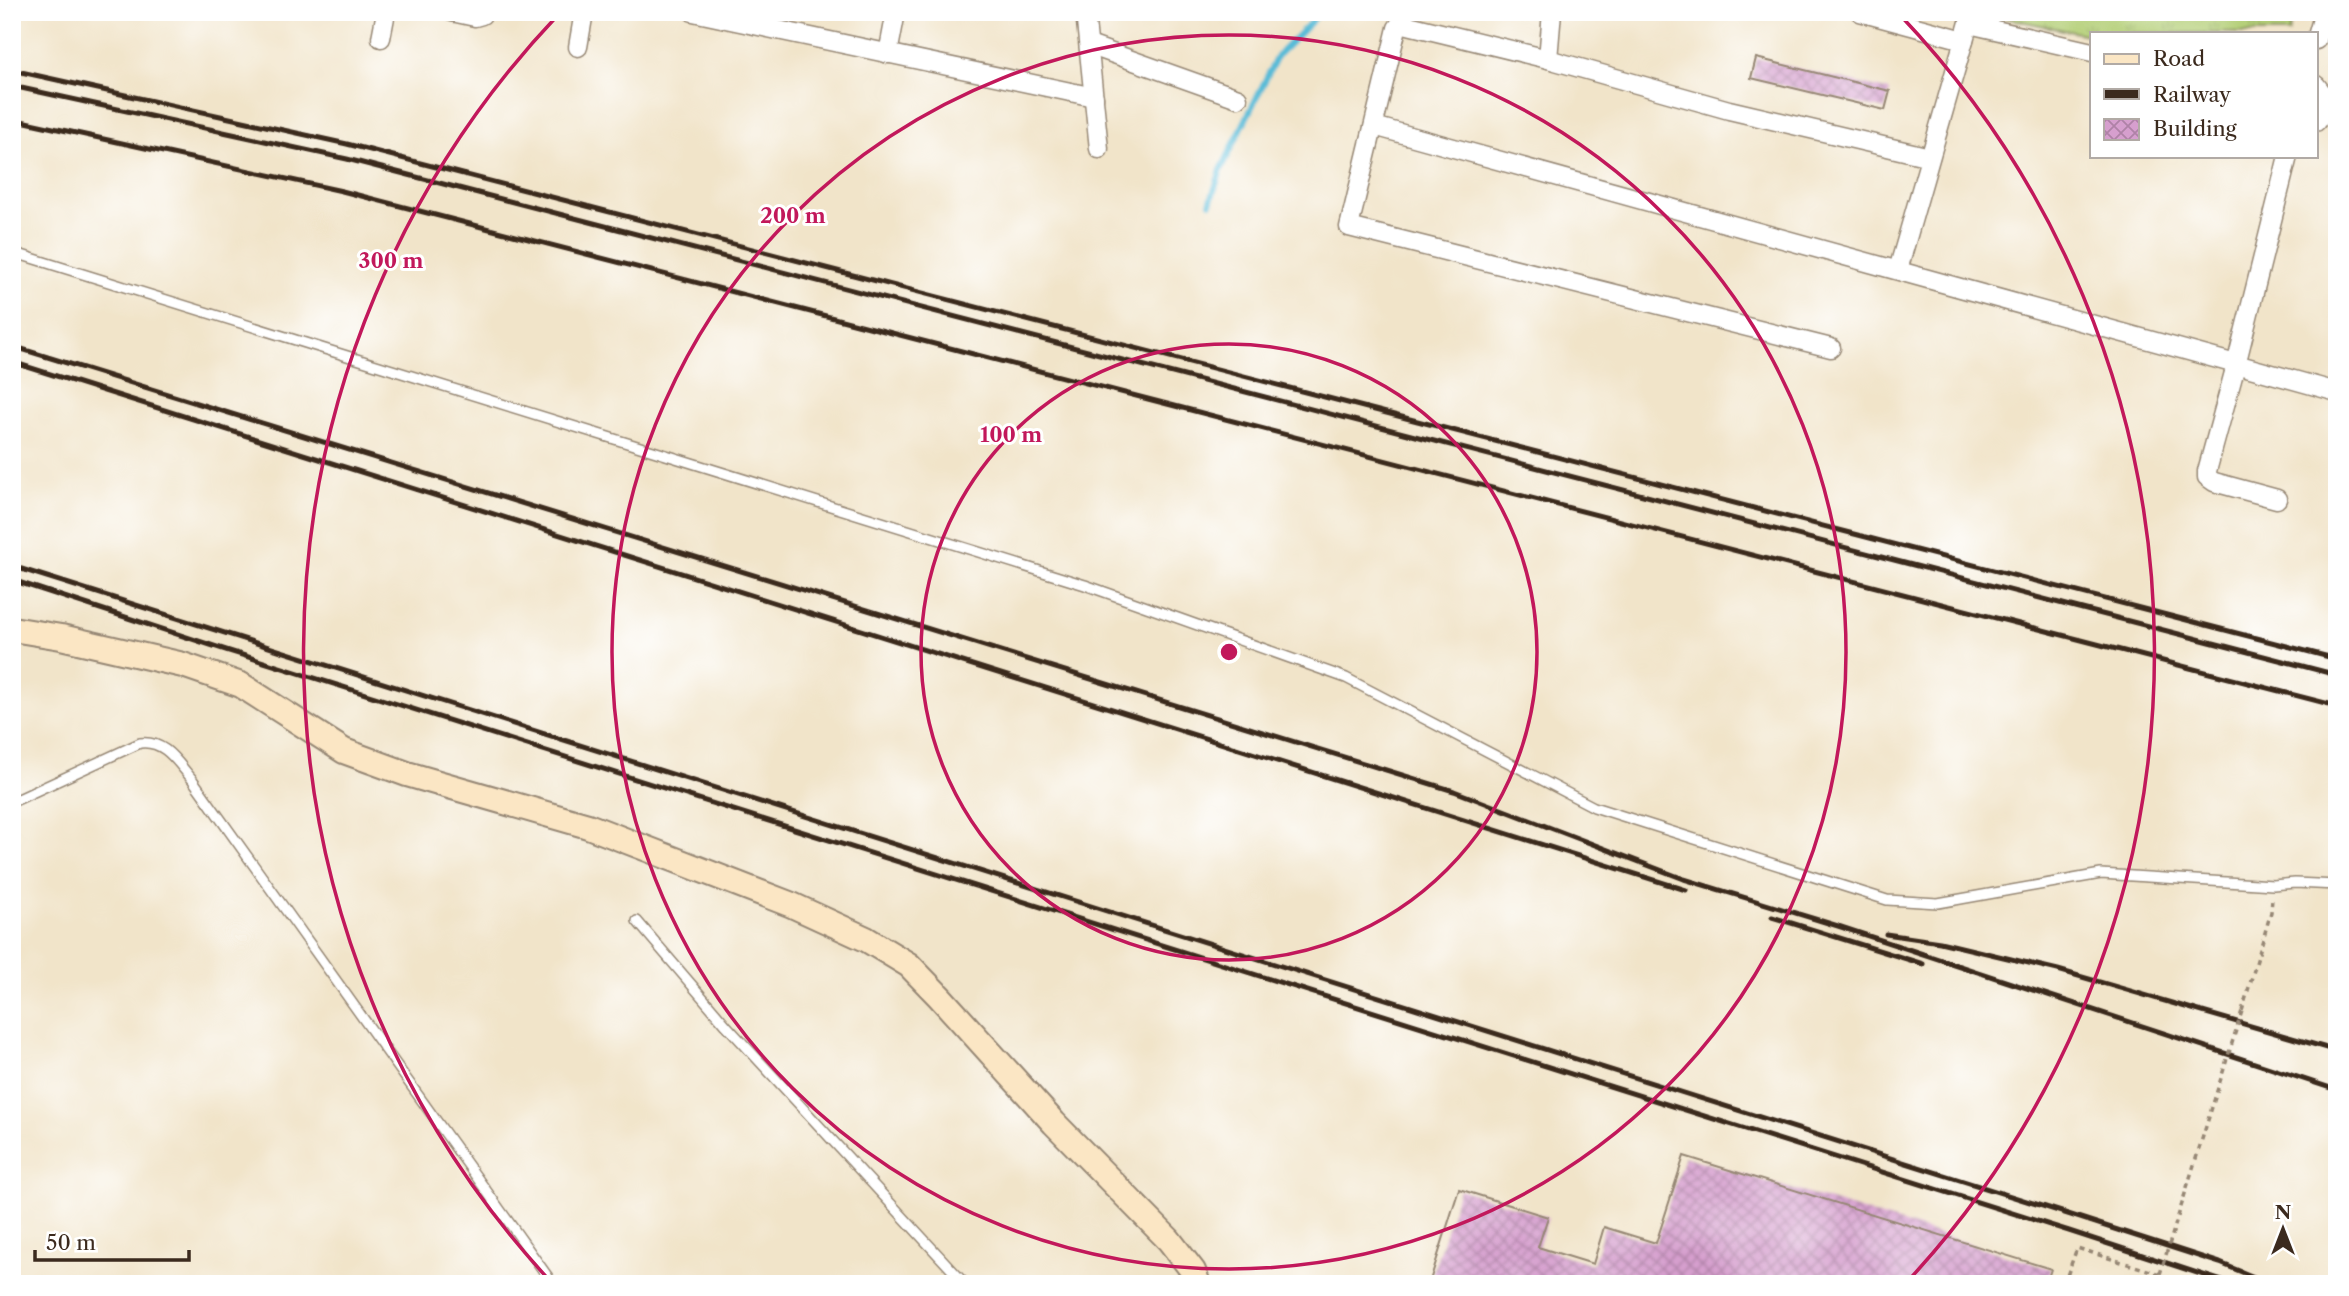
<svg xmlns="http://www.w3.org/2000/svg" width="2349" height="1296" viewBox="0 0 2349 1296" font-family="'Libre Caslon Text',serif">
<defs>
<pattern id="park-tufts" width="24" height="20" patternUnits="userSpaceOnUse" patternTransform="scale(1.75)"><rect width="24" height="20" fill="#b2ce75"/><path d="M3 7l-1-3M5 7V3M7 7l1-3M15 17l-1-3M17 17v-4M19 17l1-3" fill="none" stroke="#9ab165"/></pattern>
<pattern id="building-cross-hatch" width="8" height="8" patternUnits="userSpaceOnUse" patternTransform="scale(1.75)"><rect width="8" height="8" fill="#d69fce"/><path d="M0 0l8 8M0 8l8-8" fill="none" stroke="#af82a7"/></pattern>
</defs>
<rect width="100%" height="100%" fill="#fff"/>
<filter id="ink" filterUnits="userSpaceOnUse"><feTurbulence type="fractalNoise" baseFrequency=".0143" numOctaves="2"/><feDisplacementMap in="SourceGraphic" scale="14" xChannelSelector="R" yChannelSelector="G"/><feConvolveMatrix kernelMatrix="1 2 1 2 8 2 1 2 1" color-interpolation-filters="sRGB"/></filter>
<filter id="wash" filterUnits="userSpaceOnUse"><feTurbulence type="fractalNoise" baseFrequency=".00686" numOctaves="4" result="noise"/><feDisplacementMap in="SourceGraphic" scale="28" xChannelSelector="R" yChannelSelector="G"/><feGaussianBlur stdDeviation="1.57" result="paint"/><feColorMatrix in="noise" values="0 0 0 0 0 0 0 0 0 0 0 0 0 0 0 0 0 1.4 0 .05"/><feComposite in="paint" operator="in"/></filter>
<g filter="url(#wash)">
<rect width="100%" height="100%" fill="#f1e4c9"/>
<path fill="url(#park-tufts)" stroke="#767c4a" stroke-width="2" d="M2294 12 2289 33H2092V36L1983 13Z"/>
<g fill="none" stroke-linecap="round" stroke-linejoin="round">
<path stroke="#59bbd7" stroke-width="6" d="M1210 203 1221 170 1277 56 1321 12"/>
</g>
<g id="blocks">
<g fill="url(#building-cross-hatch)">
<path d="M1756 58 1890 91 1885 110 1751 78Z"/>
<path d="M1684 1156 2051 1269 2046 1284H1429L1459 1189 1548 1217 1538 1247 1593 1264 1604 1227 1656 1243Z"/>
</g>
</g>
</g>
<g filter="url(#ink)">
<use href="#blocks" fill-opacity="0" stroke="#968774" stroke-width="2"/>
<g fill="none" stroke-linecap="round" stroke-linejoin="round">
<g stroke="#968774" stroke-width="12">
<g id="lane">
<path d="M12 252 1085 585 1346 678 1594 807 1887 900 1938 903 2101 874 2273 885 2295 883 2337 885"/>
<path d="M12 802 140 743C165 740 177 762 192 779L553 1284"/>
<path d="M637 921 726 1025 965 1284"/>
</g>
</g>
<g stroke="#968774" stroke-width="21">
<g id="street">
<path d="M452 12 475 17 482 15 484 12"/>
<path d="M693 12 1094 97"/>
<path d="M1085 12 1099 149"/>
<path d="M1860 12 1964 40"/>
<path d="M1969 24 2092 52"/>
<path d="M381 38 386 12"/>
<path d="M2316 40 2324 12"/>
<path d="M1089 45 1238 98"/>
<path d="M578 47 584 12"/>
<path d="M888 54 896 12"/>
<path d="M1548 59 1552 12"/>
<path d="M2316 85C2327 97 2327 109 2316 122"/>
<path d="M1374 126 2337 392"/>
<path d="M1898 270 1972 12"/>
<path d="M1831 348 1349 227 1397 28 1399 25 1404 24 1548 59 1729 110 1930 157"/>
<path d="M2277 499 2214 482 2207 477V471L2236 365 2288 156"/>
</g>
</g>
<g stroke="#968774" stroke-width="28">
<path id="secondary" d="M12 629 61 637 183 665 241 685 344 751 407 774 588 826 792 905 866 939 909 965 940 997 1054 1123 1169 1240 1193 1271 1198 1284"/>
</g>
<g stroke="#968774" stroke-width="3.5" stroke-dasharray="5 5" stroke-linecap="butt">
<path d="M2242 1011 2271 912 2272 898"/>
<path d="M2064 1284 2077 1248 2160 1274"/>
</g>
<use href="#lane" stroke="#fff" stroke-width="9"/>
<use href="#street" stroke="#fff" stroke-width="18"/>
<use href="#secondary" stroke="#fbe6c4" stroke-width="24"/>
<g stroke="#3b2a1e" stroke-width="5">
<path d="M12 70 347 144 2337 659"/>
<path d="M12 86 347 159 2337 675"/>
<path d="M12 119 342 191 2337 706"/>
<path d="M12 346 1454 791 1684 879 1838 926 2337 1090"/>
<path d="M12 362 1686 890"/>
<path d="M12 566 2071 1215 2220 1263 2271 1284"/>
<path d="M12 580 226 650 2069 1231 2231 1284"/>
<path d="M1772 917 1923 964"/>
<path d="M1886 934 1940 942 2058 970 2337 1051"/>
</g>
<path stroke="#968774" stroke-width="3.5" stroke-dasharray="5 5" stroke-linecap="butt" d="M2160 1274 2242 1011"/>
</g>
</g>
<g fill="none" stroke="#c2185b" stroke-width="3.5">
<circle cx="1229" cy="652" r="308"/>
<circle cx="1229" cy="652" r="617"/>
<path d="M552 1283A925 925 0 0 1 558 15M1900 15A925 925 0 0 1 1906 1283"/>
</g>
<circle cx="1229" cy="652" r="10" fill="#c2185b" stroke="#fff" stroke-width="3.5"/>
<g font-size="21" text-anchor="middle" font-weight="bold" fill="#c2185b" stroke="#fff" stroke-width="6" stroke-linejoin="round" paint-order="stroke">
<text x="793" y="223">200 m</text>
<text x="391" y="268">300 m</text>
<text x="1011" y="442">100 m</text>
</g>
<rect width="2349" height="1296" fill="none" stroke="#fff" stroke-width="42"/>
<rect x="2090" y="32" width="228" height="126" fill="#ffffff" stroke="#b1aaa5" stroke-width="2"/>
<rect x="2104" y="54" width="35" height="10" fill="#fbe6c4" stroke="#b1aaa5" stroke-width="2"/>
<text x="2153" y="66" font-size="21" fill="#3b2a1e">Road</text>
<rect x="2104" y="89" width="35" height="10" fill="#3b2a1e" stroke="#b1aaa5" stroke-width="2"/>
<text x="2153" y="102" font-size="21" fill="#3b2a1e">Railway</text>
<rect x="2104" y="119" width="35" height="21" fill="url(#building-cross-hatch)" stroke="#b1aaa5" stroke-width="2"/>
<text x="2153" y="136" font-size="21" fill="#3b2a1e">Building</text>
<g transform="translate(2283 1229)" stroke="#ffffff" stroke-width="5" paint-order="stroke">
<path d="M0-5L12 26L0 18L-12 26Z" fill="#3b2a1e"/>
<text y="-10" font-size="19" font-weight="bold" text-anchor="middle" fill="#3b2a1e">N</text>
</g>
<path d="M35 1250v10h154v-10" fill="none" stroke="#3b2a1e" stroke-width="3.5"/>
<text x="46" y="1250" font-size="21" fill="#3b2a1e" stroke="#ffffff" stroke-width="5" paint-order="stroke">50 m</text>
</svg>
